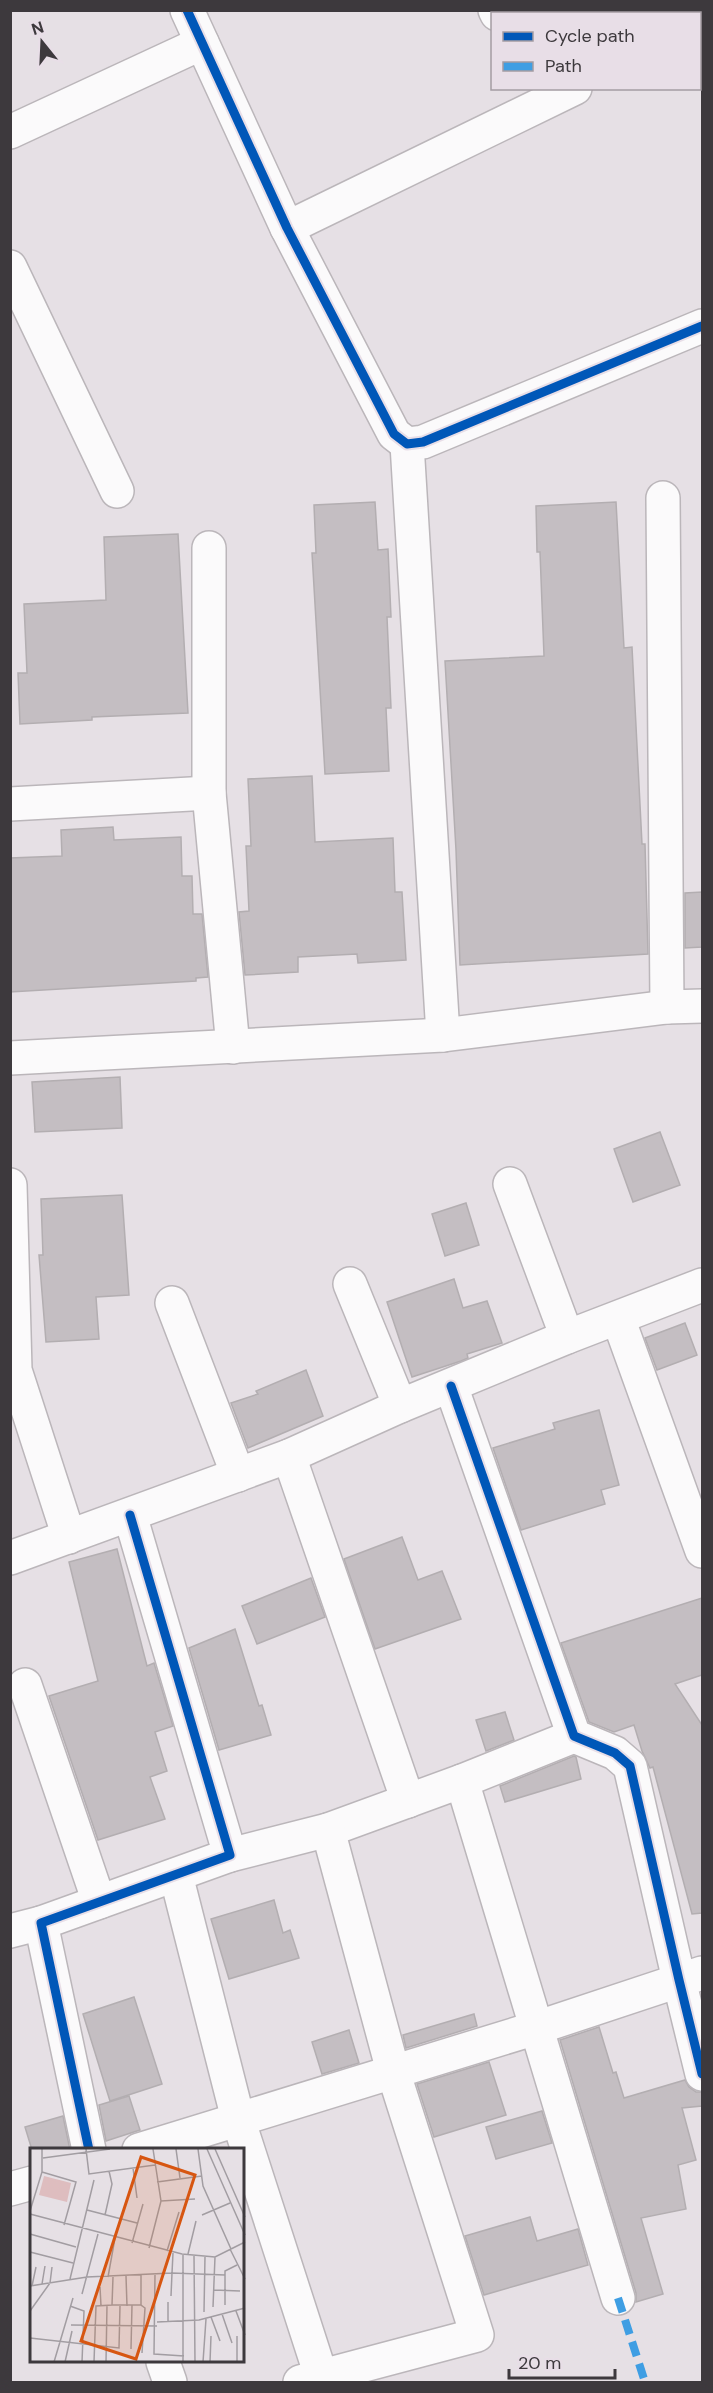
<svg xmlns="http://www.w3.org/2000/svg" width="713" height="2393" viewBox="0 0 713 2393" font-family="'DM Sans',sans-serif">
<rect width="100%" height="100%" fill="#e6e0e5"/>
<g fill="#c4bec2" stroke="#b3aeb1" stroke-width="1.5">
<path d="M375 502 378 550 388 549 391 617H387L391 708H386L389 771 325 774 312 553H316L314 505Z"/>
<path d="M616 502 624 648 632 647 642 844H645L648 954 460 965 456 850 445 661 544 656 540 552H537L536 506Z"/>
<path d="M178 534 188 713 92 717V720L20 724 18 673H27L24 604 106 600 104 537Z"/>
<path d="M312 776 315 842 393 838 395 892H402L406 960 358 963 357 954 298 957V972L245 975 239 912 249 911 246 846H251L248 779Z"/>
<path d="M113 827 114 840 181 837 182 876H192L193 914H202L208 977 196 978V981L10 992V858L62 856 61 830Z"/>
<path d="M702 892V947L685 948V893Z"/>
<path d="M120 1077 122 1128 35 1132 32 1082Z"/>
<path d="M660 1132 680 1185 633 1202 614 1149Z"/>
<path d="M122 1195 129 1295 96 1297 99 1339 46 1342 39 1255H43L41 1199Z"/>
<path d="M466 1203 479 1245 445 1256 432 1214Z"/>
<path d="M454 1279 463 1308 487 1301 502 1343 467 1354 468 1358 461 1361 412 1377 387 1302Z"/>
<path d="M685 1323 697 1355 657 1370 645 1338Z"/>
<path d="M306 1370 323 1416 248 1448 231 1403 258 1394 256 1391Z"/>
<path d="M599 1410 619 1485 601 1490 605 1504 521 1530 493 1448 555 1429 553 1423Z"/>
<path d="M402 1537 418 1580 442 1571 461 1619 375 1649 344 1559Z"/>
<path d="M117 1549 147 1666 154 1663 173 1726 155 1732 167 1771 150 1777 165 1819 98 1840 49 1696 98 1681 69 1562Z"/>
<path d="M311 1578 325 1617 257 1644 242 1606Z"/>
<path d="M702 1598V1675L675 1684 702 1725V1913L692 1914 653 1767 650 1768 642 1751 634 1725 614 1732 589 1722 561 1643Z"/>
<path d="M235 1629 259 1706 262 1705 271 1735 219 1750 189 1648Z"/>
<path d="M505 1712 514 1740 486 1751 476 1720Z"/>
<path d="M574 1756 576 1757 581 1779 505 1802 500 1786Z"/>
<path d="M274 1900 283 1933 290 1930 299 1958 229 1979 211 1919Z"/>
<path d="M134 1997 162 2084 110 2101 83 2014Z"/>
<path d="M474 2014 477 2026 406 2048 403 2035Z"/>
<path d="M599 2027 613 2073 616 2072 624 2098 685 2080 689 2087 696 2092H702V2106L682 2108 696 2160 678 2165 686 2209 641 2218 663 2294 636 2302V2293L560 2040Z"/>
<path d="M349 2030 359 2063 322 2074 312 2042Z"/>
<path d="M489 2062 506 2115 434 2137 417 2084Z"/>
<path d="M129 2096 140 2130 106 2141 99 2105Z"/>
<path d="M542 2111 552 2143 496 2159 486 2127Z"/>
<path d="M63 2116 70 2150H32L25 2127Z"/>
<path d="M530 2217 537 2241 578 2229 588 2265 484 2295 465 2236Z"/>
</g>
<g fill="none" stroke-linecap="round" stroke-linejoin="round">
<g stroke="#bbb6ba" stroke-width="36">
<g id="minor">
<path d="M187 10 287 228 394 434 407 444 423 442 702 326"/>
<path d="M495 10 497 14"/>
<path d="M700 33 702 31"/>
<path d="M10 132 202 43"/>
<path d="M287 228 575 88"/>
<path d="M10 267 117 491"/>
<path d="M407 444 443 1035"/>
<path d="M663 498 667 1007"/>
<path d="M209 548V793L233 1047"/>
<path d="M10 804 209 793"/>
<path d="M10 1058 443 1035 667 1007 702 1006"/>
<path d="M510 1184 567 1337"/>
<path d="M10 1185 15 1370 69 1537"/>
<path d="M350 1284 400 1406"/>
<path d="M172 1303 238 1475"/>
<path d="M618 1318 702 1551"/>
<path d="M451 1386 574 1736 615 1753 630 1766 679 1980 702 2074"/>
<path d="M289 1456 408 1801"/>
<path d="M10 1558 289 1456 400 1406 567 1337 702 1285"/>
<path d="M25 1685 99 1902"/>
<path d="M462 1781 618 2298"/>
<path d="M230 1855 328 1830 462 1781 574 1736"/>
<path d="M176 1875 238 2119 323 2382"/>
<path d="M10 1931 41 1923"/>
<path d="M89 2150 41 1923 230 1855 130 1515"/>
<path d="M139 2150 536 2028 702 1973"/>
<path d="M10 2189 32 2183"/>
<path d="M163 2362 170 2382"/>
<path d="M300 2382 477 2335 393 2071 328 1830"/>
</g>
</g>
<use href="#minor" stroke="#fbfafb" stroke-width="33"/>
<path stroke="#3f9ee3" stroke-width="8" stroke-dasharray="15 8" stroke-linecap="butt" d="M618 2298 645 2382"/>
<g stroke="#e8dee7" stroke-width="13">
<g id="cycleway">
<path d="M187 10 287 228 394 434 407 444 423 442 702 326"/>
<path d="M451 1386 574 1736 615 1753 630 1766 679 1980 702 2074"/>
<path d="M89 2150 41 1923 230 1855 130 1515"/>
</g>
</g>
<use href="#cycleway" stroke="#0057b8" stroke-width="9"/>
</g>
<g transform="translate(30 2148)">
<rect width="214" height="214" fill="#e6e0e5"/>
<path d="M14 28 41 35 37 54 9 47Z" fill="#debdbf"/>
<path fill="none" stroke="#a29da2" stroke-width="1.5" d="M56 1 59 26 125 17M123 1 131 53 165 51M146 1 150 30M168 1 173 38 201 101M177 1 215 87M185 1 215 69M13 10 80 1M103 20 107 50M12 24 46 34 34 77M127 34 172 28M57 62 107 75M0 63 12 24V1M0 66 152 106 185 109 215 94M75 67 82 36 79 23M172 67 200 55M0 86 46 99M102 95 113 56M119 100 131 53M200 101 215 131M137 103 149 64M0 104 43 115M153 106V214M158 106 166 73M164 107 165 214M125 126 124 206 154 208M111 127V157L115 160 112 205M96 128 97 158M78 129 85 90M40 131 64 32M12 136 15 118M0 138 57 129 142 125 143 105M2 138 6 119M70 139 71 158M184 142 210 143M52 146 68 86M141 148 142 125 195 127M138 154V174M82 157H111M195 157V123L207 117M40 158 54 163 52 214M183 159 185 109M0 163 20 135 22 119M206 163 215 187M174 164 175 108M192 166 202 195M181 169 190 193M127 174 169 172 215 160M41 177 127 178M0 190 89 200 90 158M101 201 102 157M24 214 43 150M35 214 42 183M64 214 66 158 82 157 83 129M76 214 77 157M173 214 176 171M180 214 181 188M207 214V188"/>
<path fill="#d75611" fill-opacity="0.15" stroke="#d75611" stroke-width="3" d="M111 9 165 27 106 211 51 193Z"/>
<rect width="214" height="214" fill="none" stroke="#3d393d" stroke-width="3"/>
</g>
<rect width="713" height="2393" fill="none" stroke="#3d393d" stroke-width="24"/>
<rect x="491" y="12" width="210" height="78" fill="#e8dee7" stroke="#a49ca3" stroke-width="1.5"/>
<rect x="503" y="32" width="30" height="9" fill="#0057b8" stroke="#a49ca3" stroke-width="1.5"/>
<text x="545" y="42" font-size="18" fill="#3d393d">Cycle path</text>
<rect x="503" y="62" width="30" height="9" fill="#3f9ee3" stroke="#a49ca3" stroke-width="1.5"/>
<text x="545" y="72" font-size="18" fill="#3d393d">Path</text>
<g transform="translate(42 42) rotate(342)" stroke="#e8dee7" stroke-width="4.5" paint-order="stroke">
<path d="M0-4.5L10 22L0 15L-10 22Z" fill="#3d393d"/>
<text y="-9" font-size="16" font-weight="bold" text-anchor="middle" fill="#3d393d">N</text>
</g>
<path d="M509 2369v9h106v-9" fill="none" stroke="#3d393d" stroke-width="3"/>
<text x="518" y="2369" font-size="18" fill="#3d393d" stroke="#e8dee7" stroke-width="4.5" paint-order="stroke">20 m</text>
</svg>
